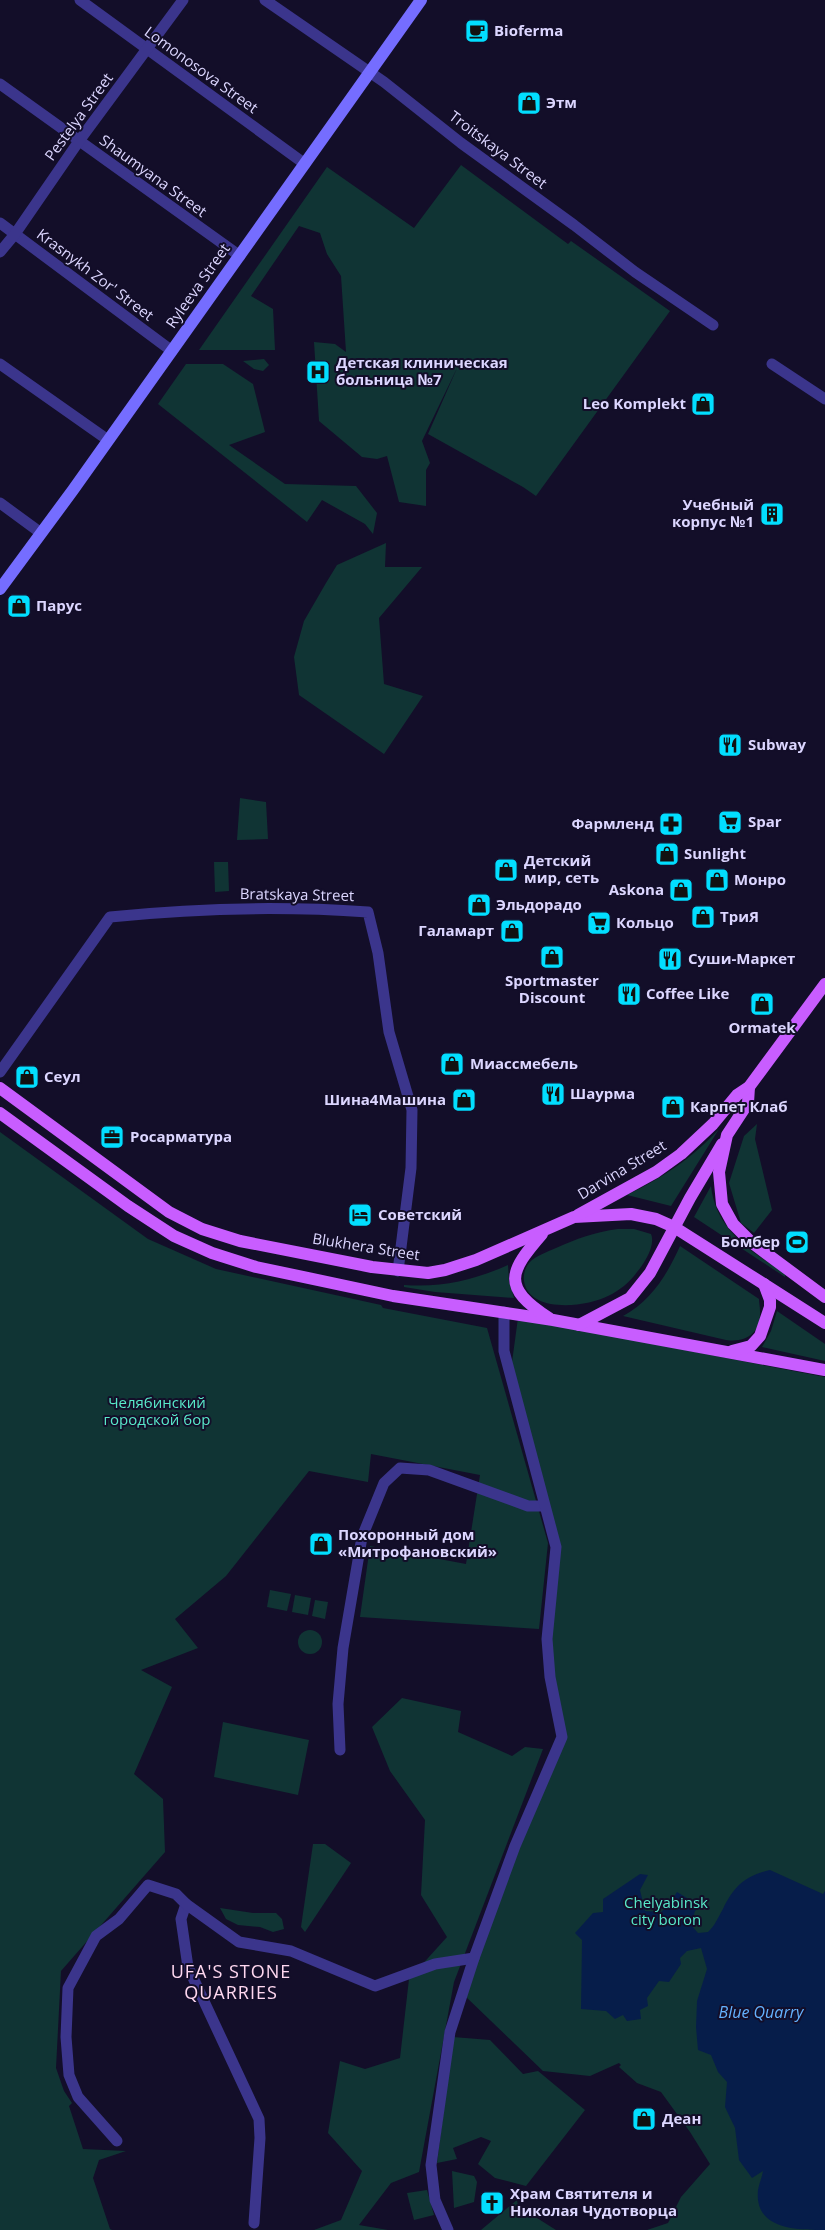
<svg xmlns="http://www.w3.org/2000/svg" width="825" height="2230" viewBox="0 0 825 2230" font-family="'Open Sans',sans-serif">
<rect width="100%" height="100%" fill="#130e29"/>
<g fill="#103434">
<path d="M461 165 568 244 571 241 670 311 536 496 523 487 428 434 458 366 422 441 430 463 426 470V506L399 502 387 456 377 459 362 457 319 421 314 342 335 344 346 352 341 276 327 254 320 233 299 226 251 296 273 309 275 350H199L327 167 414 228Z"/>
<path d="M264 359 269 365 263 371 254 369 243 361Z"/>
<path d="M186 364H223L253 384 265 432 229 445 285 484 356 486 377 513 373 534 365 524 322 500 307 522 158 404Z"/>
<path d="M386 543 385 567H422L379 618 384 684 423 696 384 754 299 695 294 657 304 621 326 583 337 565Z"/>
<path d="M240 798 266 802 268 839 237 840Z"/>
<path d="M214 862H228L229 891 215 892Z"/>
<path d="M757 1124 755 1139 772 1210 754 1233 741 1223 729 1183 744 1136Z"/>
<path d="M719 1129 671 1206 627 1195C664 1177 691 1159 719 1129Z"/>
<path d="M0 1132 148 1239 216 1269 381 1305 383 1308 487 1328 548 1543 539 1629 360 1617 370 1546 466 1564 480 1475 371 1454 368 1482 309 1471 226 1576 175 1619 198 1648 141 1670 172 1687 134 1774 163 1799 165 1852 61 1971 56 2068 64 2091 72 2103 69 2106 83 2149 126 2151 99 2160 93 2178 110 2229 112 2230H0Z"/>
<path d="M711 1186C716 1230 751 1252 785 1273V1277L694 1217Z"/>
<path d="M618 1229H634L651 1234C656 1245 644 1264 637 1272 630 1282 619 1291 608 1296 587 1307 529 1314 524 1281 523 1275 525 1268 529 1263 535 1256 547 1252 556 1248 576 1239 595 1232 618 1229Z"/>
<path d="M680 1246 759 1299C759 1303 760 1307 760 1311 761 1333 746 1343 726 1340L623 1316C651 1301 667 1275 680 1246Z"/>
<path d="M508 1265 509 1281 514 1298 435 1292 404 1287V1285C442 1288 474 1280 508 1265Z"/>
<path d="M777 1311 825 1344V1361L762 1347 771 1331Z"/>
<path d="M518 1318 825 1377V2230H647L668 2223 681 2197 710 2164 690 2132 661 2092 637 2083 619 2067 621 2065 619 2063 590 2076 543 2071 464 1995 517 1848 565 1735 552 1677 551 1639 558 1548 512 1362Z"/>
<path d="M270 1590 291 1594 287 1611 267 1607Z"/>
<path d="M295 1595 311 1598 308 1615 292 1612Z"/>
<path d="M315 1600 328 1602 325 1619 312 1616Z"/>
<circle cx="310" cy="1642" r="12"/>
<path d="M402 1698 461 1711 458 1732 512 1756 525 1747 543 1749 454 1982 419 2172 391 2183 359 2225 388 2230H314L341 2220 362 2171 328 2133 340 2061 365 2069 400 2058 409 1979 447 1937 421 1895 425 1820 390 1771 372 1727Z"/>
<path d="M223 1722 309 1740 298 1795 214 1777Z"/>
<path d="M313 1844H325L351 1863 305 1932 301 1927Z"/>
<path d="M220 1908 253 1913H276L282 1919 284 1929 273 1932 260 1927 238 1925 226 1919Z"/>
<path d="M453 2037 490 2040 523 2074 538 2071 585 2110 526 2186 495 2178 478 2164 491 2141 481 2137 453 2148 457 2159 437 2163Z"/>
<path d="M452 2171 474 2176 477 2182 474 2202 454 2208Z"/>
<path d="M427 2190 434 2215 414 2220 407 2193Z"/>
<path d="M517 2200 518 2206 556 2230H481Z"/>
</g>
<path fill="#061d4a" d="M770 1870 823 1894 825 1891V2230C797 2230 754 2230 758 2190 759 2184 762 2177 763 2171L752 2178 739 2160 735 2128 725 2107 727 2082 718 2072 711 2055 698 2050 696 2027 697 2001 707 1969 701 1948 687 1951 680 1958 681 1964 669 1982 659 1981 647 1998 648 2006 640 2010 641 2019 627 2021 623 2015 615 2019 606 2011 581 2009 582 1940 575 1933 593 1913 603 1912V1899L640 1874 648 1875 640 1890 645 1911 661 1912 668 1906 677 1892 692 1901 703 1900V1905L695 1911 691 1925 698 1933 708 1932C715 1926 718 1917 723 1909 734 1886 745 1876 770 1870Z"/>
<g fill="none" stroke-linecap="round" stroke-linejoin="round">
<g stroke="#3b358c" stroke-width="11">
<path d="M80 0 305 164"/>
<path d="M265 0 384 82 461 143 574 225 635 272 713 325"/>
<path d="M0 84 240 256"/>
<path d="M0 223 172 351"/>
<path d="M0 252 15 234 79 141 183 0"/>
<path d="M0 364 108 440"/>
<path d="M772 364 825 399"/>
<path d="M0 503 41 533"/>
<path d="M0 1072 110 917C196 908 282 906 368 912L378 953 389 1032 412 1110 411 1168 398 1271"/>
<path d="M340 1750 338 1704 343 1648 362 1537 384 1483 400 1468 429 1470 528 1506H543"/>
<path d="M186 1904 181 1919 188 1967 259 2119 260 2138 254 2223"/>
<path d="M117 2141 78 2097 69 2075 66 2037 68 1988 96 1936 119 1919 148 1885 176 1894 186 1904 239 1942 291 1951 375 1986 435 1964 474 1958"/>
<path d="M448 2230 435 2200 431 2165 450 2032 474 1958 515 1846 562 1737 550 1677 547 1639 556 1547 504 1351V1312"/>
</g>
<path stroke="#756dff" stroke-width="12" d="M0 589 73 490 421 0"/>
<g stroke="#c85dff" stroke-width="12">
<path d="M749 1087 748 1103 727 1135 719 1172 722 1204 733 1224 751 1242 825 1297"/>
<path d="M0 1088 169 1212 202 1229 240 1241 372 1267 428 1273 445 1270 476 1260 574 1217 631 1214 656 1219 674 1227 825 1323"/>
<path d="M0 1113 128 1206 174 1236 212 1253 256 1267 393 1296 553 1320 825 1370"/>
<path d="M578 1215 656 1172 681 1154 713 1124 737 1095 749 1087 825 984"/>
<path d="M542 1234C509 1272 501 1287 549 1318"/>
<path d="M579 1325 630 1298 650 1273 690 1198 722 1144"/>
<path d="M732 1351 751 1346 760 1336 770 1307V1300L764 1284"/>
</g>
</g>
<defs>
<g id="cafe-square" transform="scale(1.25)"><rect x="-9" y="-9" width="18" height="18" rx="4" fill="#02deff" stroke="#130e29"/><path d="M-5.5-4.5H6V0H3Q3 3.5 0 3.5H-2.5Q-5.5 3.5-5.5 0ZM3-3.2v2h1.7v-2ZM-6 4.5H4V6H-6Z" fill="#111"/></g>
<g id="shop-square" transform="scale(1.25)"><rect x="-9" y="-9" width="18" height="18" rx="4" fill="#02deff" stroke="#130e29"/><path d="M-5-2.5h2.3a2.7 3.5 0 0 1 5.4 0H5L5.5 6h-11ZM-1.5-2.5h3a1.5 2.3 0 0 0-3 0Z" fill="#111"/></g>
<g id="hospital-square" transform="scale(1.25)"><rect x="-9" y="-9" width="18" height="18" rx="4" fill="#02deff" stroke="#130e29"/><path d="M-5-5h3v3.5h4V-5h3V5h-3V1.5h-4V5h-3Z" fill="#111"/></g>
<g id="building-square" transform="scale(1.25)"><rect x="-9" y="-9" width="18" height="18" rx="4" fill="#02deff" stroke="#130e29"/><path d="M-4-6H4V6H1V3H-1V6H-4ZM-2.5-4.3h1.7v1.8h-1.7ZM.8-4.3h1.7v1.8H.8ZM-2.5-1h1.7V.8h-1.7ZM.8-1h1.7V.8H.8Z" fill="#111"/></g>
<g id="restaurant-square" transform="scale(1.25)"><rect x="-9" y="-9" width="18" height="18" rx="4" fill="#02deff" stroke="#130e29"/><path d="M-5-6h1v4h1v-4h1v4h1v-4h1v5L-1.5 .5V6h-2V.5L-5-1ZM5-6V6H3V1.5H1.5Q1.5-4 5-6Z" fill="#111"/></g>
<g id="supermarket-square" transform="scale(1.25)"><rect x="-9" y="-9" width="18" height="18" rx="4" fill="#02deff" stroke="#130e29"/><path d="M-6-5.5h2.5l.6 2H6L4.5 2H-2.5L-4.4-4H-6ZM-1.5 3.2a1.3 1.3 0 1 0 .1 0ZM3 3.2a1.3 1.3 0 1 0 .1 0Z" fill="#111"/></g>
<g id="pharmacy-square" transform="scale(1.25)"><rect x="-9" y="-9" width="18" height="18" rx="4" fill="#02deff" stroke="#130e29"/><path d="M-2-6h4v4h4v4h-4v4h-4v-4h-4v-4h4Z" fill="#111"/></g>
<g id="office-square" transform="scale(1.25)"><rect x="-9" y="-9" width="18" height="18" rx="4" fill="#02deff" stroke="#130e29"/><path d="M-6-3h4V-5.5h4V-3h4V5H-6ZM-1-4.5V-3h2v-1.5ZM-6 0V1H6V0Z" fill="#111"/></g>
<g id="hotel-square" transform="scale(1.25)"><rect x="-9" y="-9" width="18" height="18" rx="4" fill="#02deff" stroke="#130e29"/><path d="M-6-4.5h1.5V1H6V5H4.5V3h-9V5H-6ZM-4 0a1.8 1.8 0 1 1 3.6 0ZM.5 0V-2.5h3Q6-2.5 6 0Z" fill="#111"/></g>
<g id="stadium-square" transform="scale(1.25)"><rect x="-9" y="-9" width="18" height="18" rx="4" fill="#02deff" stroke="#130e29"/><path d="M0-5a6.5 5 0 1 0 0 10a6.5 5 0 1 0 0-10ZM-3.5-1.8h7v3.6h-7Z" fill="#111"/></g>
<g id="church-square" transform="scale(1.25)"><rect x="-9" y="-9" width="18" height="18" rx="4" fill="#02deff" stroke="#130e29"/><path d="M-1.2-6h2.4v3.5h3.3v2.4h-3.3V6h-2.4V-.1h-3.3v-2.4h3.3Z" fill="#111"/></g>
</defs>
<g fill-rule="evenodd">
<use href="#cafe-square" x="477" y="31"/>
<use href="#shop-square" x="529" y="103"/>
<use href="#hospital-square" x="318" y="372"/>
<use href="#shop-square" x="703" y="404"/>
<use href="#building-square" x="772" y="514"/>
<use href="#shop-square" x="19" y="606"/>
<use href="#restaurant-square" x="730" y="745"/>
<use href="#supermarket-square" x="730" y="822"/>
<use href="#pharmacy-square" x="671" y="824"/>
<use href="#shop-square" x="667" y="854"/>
<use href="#shop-square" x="506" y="870"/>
<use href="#shop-square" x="717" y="880"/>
<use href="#shop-square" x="681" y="890"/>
<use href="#shop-square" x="479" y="905"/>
<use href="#shop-square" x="703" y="917"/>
<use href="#supermarket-square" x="599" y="923"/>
<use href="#shop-square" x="512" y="931"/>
<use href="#shop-square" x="552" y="957"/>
<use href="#restaurant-square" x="670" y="959"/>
<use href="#restaurant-square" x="629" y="994"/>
<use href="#shop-square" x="762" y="1004"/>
<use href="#shop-square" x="452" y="1064"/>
<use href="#shop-square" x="27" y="1077"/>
<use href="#restaurant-square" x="553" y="1094"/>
<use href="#shop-square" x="464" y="1100"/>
<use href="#shop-square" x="673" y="1107"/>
<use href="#office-square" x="112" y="1137"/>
<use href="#hotel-square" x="360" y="1215"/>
<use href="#stadium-square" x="797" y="1242"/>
<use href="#shop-square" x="321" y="1544"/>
<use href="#shop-square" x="644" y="2119"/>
<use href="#church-square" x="492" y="2203"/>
</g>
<g text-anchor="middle" stroke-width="4" stroke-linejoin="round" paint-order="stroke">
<g font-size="15" font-weight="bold" fill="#dcd6ff" stroke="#130e29" text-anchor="start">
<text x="494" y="36">Bioferma</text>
<text x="546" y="108">Этм</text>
<text x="336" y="368">Детская клиническая<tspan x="336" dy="17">больница №7</tspan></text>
<text x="686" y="409" text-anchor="end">Leo Komplekt</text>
<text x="754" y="510" text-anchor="end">Учебный<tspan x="754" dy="17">корпус №1</tspan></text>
<text x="36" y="611">Парус</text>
<text x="748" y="750">Subway</text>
<text x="748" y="827">Spar</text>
<text x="654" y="829" text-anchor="end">Фармленд</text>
<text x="684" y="859">Sunlight</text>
<text x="524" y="866">Детский<tspan x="524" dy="17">мир, сеть</tspan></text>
<text x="734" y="885">Монро</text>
<text x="664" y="895" text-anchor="end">Askona</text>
<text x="496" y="910">Эльдорадо</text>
<text x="720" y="922">ТриЯ</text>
<text x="616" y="928">Кольцо</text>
<text x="494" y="936" text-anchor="end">Галамарт</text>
<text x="688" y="964">Суши-Маркет</text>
<text x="552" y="986" text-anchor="middle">Sportmaster<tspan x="552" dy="17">Discount</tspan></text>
<text x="646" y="999">Coffee Like</text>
<text x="762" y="1033" text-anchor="middle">Ormatek</text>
<text x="470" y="1069">Миассмебель</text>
<text x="44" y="1082">Сеул</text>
<text x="570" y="1099">Шаурма</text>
<text x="446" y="1105" text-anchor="end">Шина4Машина</text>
<text x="690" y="1112">Карпет Клаб</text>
<text x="130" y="1142">Росарматура</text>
<text x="378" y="1220">Советский</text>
<text x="780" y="1247" text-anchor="end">Бомбер</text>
<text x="338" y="1540">Похоронный дом<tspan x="338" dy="17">«Митрофановский»</tspan></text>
<text x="662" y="2124">Деан</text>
<text x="510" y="2199">Храм Святителя и<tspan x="510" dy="17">Николая Чудотворца</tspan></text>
</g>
<g font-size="15" fill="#dcd6ff" stroke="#130e29">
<text transform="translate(201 70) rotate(36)" y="5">Lomonosova Street</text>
<text transform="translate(79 117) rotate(-54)" y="5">Pestelya Street</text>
<text transform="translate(498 150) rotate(37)" y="5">Troitskaya Street</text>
<text transform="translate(153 176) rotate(36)" y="5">Shaumyana Street</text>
<text transform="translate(95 275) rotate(37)" y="5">Krasnykh Zor' Street</text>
<text transform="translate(198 286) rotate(-55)" y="5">Ryleeva Street</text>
<text transform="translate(297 895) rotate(1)" y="5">Bratskaya Street</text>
<text transform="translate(622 1170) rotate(-31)" y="5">Darvina Street</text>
<text transform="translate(366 1247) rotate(9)" y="5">Blukhera Street</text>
</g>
<g font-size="15" fill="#58e9c9" stroke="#130e29">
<text x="157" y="1408">Челябинский<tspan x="157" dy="17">городской бор</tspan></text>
<text x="666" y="1908">Chelyabinsk<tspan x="666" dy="17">city boron</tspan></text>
</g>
<g font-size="16" font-style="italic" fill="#64b2ff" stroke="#130e29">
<text x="761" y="2018">Blue Quarry</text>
</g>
<g font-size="18" letter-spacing="1" fill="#ffd8f0" stroke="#130e29">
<text x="231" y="1978">UFA'S STONE<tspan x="231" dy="21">QUARRIES</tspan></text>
</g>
</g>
</svg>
